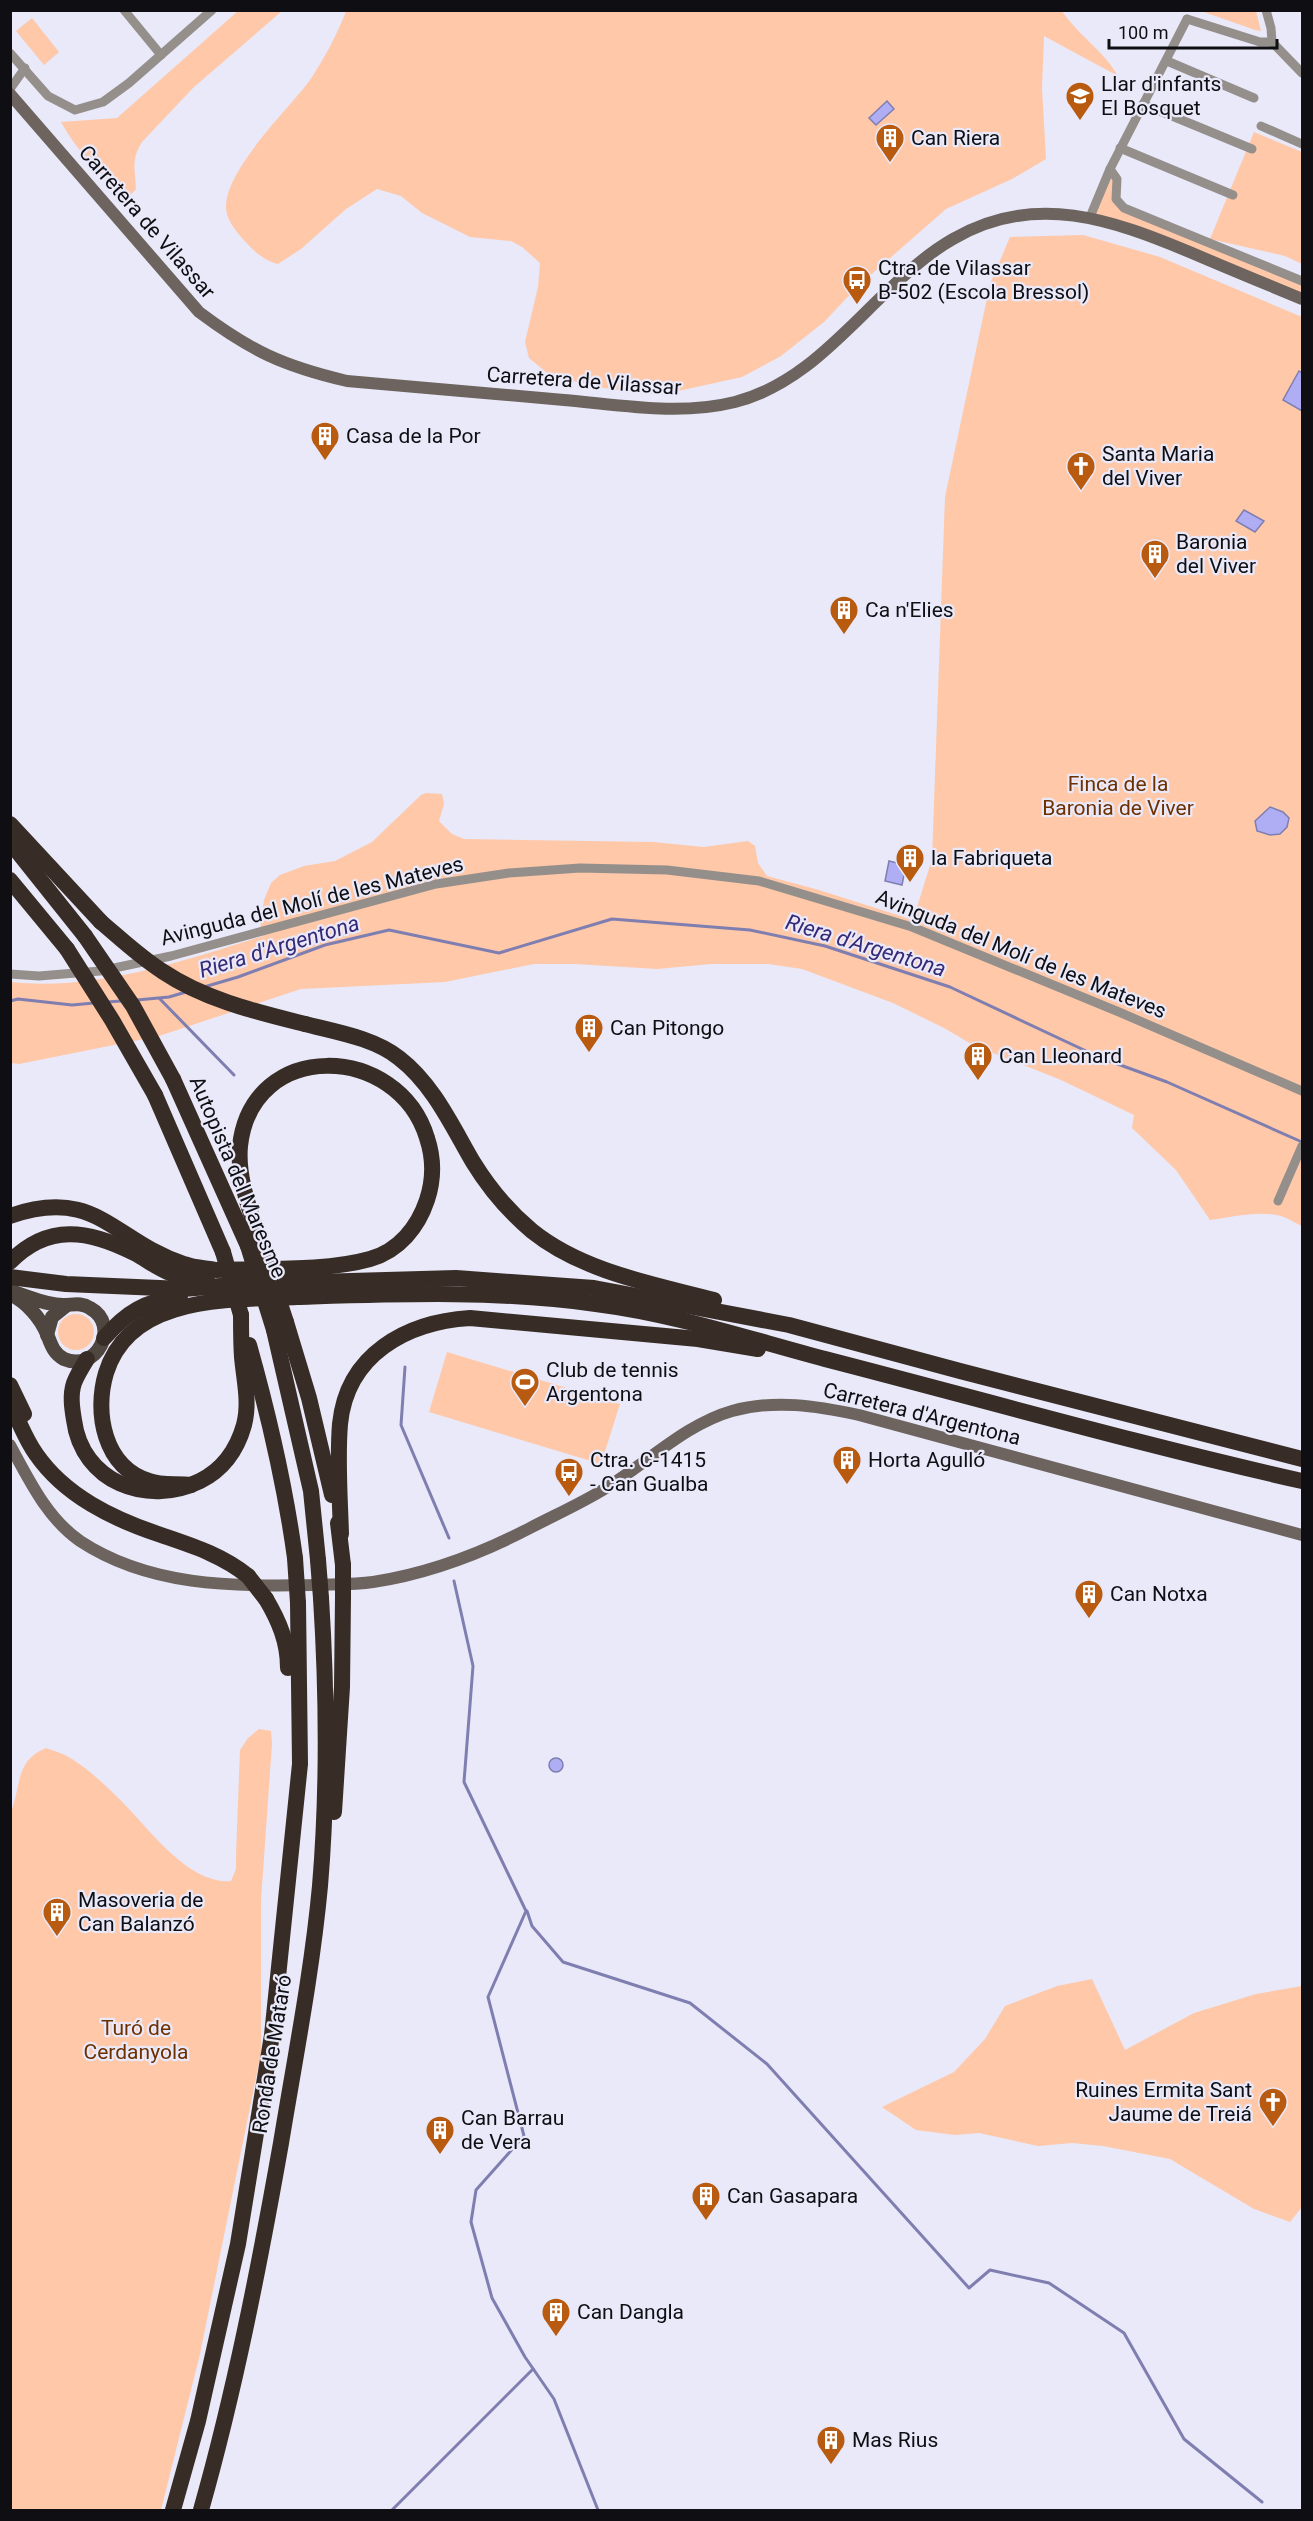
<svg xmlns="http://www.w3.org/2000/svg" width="1313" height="2521" viewBox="0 0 1313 2521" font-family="Roboto,sans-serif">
<rect width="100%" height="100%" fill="#e9e9f9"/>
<g fill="#fec8a9">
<path d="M238 11H282L193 88 142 142C131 159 135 170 136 189L128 198C101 176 78 153 61 122L117 118Z"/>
<path d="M346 11H1062C1078 35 1104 51 1118 76L1044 36 1042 88 1046 159 1012 179 946 209 857 287 824 322 781 356 742 377 660 395 604 388 559 378 546 372 529 358 525 342 538 287 540 263 522 247 511 241 470 237 422 213 401 196 377 189 346 209 301 249 278 264C262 260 252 249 241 237 236 231 229 222 227 214 217 177 289 109 310 80 324 59 338 33 346 11Z"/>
<path d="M1201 11H1256L1261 31 1255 30Z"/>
<path d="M32 18 59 52 44 65 16 31Z"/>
<path d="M1254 132 1302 152V264L1285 256 1210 239Z"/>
<path d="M1110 169 1124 208 1302 281V298L1092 216Z"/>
<path d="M1083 235 1160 257 1302 317V1226C1295 1223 1288 1218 1281 1216 1261 1210 1230 1217 1210 1220L1176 1170 1132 1128 1134 1115 1061 1080 973 1045 944 1028 893 1003 802 969 768 964H711L657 969 575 964H534L445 982 301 989 159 1036 19 1064 11 1063V982C96 991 182 961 263 936L260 930 264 900 271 883 280 875 304 866 335 861 372 842 421 795 426 793 442 794 444 804 439 821 452 834 464 839 653 842 704 847 748 841 755 846 758 863 767 876 819 890 913 920 932 859 945 497 990 284 1010 237Z"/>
<circle cx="76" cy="1332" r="18"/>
<path d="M447 1352 620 1404 601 1464 429 1412Z"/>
<path d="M259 1729 271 1731 272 1744 261 1900V2053L200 2354 161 2510H11L10 1814C22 1787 14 1761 46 1748 55 1751 64 1754 72 1759 92 1772 111 1790 128 1808 153 1834 191 1885 231 1881L236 1869V1856L240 1750 248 1738Z"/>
<path d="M1092 1979 1125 2050 1194 2013 1256 1994 1302 1986V2207L1290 2222 1254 2209 1170 2159 1103 2146 1072 2143 1038 2146 979 2133 955 2135 916 2130 882 2107 954 2072 985 2039 1005 2006 1057 1986Z"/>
</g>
<g fill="#afaef4" stroke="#7f7eb0" stroke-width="1.5">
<path d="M887 101 894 109 876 125 869 118Z"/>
<path d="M1299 371 1302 373V411L1283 400Z"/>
<path d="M1244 510 1264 521 1255 532 1236 521Z"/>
<path d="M1270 807 1283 812 1289 818 1287 827 1280 834 1270 835 1257 831 1255 821Z"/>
<path d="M889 861 906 865 902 885 885 881Z"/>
<circle cx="556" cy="1765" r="7"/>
</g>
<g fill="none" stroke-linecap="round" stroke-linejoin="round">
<g stroke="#7f7eb0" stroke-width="3">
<path d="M204 987 238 977 325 945 389 930 499 953 612 919 750 930 825 946 950 987 1101 1058 1167 1082 1302 1142"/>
<path d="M160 999 234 1075"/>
<path d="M137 1000 169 997 186 992"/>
<path d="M10 1001 18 999 72 1005 94 1003"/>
<path d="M107 1002 121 1001"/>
<path d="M405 1367 401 1425 449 1538"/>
<path d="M454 1581 473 1666 464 1782 526 1911 488 1997 524 2136 476 2190 471 2222 492 2298 525 2357 554 2399 598 2510"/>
<path d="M527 1911 532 1926 563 1962 690 2003 767 2064 969 2288 990 2270 1049 2283 1124 2333 1184 2439 1262 2502"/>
<path d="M392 2510 533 2369"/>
</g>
<g stroke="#958f8b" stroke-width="9">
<path d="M124 10 161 55"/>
<path d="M1266 10 1271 28 1272 42 1302 73"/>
<path d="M1187 19 1260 42H1272"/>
<path d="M10 53 48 96 75 110 103 102 129 83 212 10"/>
<path d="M1167 61 1254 98"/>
<path d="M10 89 25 68"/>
<path d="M1143 104 1252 149"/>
<path d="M1261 126 1302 144"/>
<path d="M1120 148 1233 195"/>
<path d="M1110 169 1117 179 1116 199 1124 208 1302 281"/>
<path d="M1090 217 1110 169 1187 19"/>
<path d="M10 974 39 976 100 971 171 956 436 884 509 873 580 868 667 870 759 881 912 927 1119 1012 1302 1091"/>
<path d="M1278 1201 1302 1146"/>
</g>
<g stroke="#6d645f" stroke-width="12">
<path d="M10 94 199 312C251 351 283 366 347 381 419 387 492 394 564 400 621 405 679 416 735 402 794 387 835 342 877 301 901 278 925 255 953 239 1035 191 1113 220 1192 253 1229 269 1266 284 1302 299"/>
<path d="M10 1445C29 1480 47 1518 80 1541 148 1586 232 1587 311 1585 331 1584 353 1585 373 1582 426 1574 482 1553 530 1528 555 1515 582 1503 606 1488 647 1463 686 1424 732 1411 775 1399 817 1406 859 1415L1302 1535"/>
</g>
<g stroke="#504640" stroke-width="14">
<path d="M10 1291C29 1296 44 1305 63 1305 73 1305 81 1302 90 1308 121 1325 97 1373 64 1359 53 1353 51 1344 47 1334 40 1317 26 1302 10 1294"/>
<path d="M47 1335 52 1317 67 1305"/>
</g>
<g stroke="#382d26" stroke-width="16">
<path d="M10 824 101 922"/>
<path d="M10 842 85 936"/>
<path d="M10 880 67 949"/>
<path d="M305 1024C336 1032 374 1038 399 1058 433 1084 452 1126 473 1162 489 1188 508 1211 532 1231 583 1272 653 1284 714 1300"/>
<path d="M173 1079 248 1246"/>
<path d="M155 1095 223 1252"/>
<path d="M10 1216C97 1186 113 1241 184 1264 194 1268 205 1268 216 1270 264 1268 323 1272 370 1259 399 1251 418 1227 427 1200 434 1179 434 1159 427 1138 398 1043 252 1038 240 1146 237 1179 251 1212 260 1243"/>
<path d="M10 1262C48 1223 89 1230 134 1253 146 1259 157 1268 170 1273 181 1278 195 1279 207 1280"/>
<path d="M10 1277 66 1284 183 1289 246 1284 456 1278 594 1288 789 1325 960 1371 1302 1459"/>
<path d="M286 1322 309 1398 332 1495"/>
<path d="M274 1330 311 1491 318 1560"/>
<path d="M104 1338C127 1312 145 1301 180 1297"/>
<path d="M249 1345C269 1416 285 1485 295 1558"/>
<path d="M87 1359C82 1367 77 1375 74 1383 70 1395 72 1408 74 1420 82 1482 147 1507 200 1481 224 1469 237 1450 244 1425 250 1402 244 1380 242 1357 241 1343 241 1329 241 1315"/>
<path d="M10 1385 24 1414"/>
<path d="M10 1405C19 1420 25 1439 36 1454 65 1496 113 1519 161 1535 193 1546 222 1555 248 1576"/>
<path d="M191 1485C177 1483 162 1486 149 1481 104 1467 94 1413 106 1373 130 1294 231 1300 297 1297 397 1294 497 1290 596 1304 675 1314 749 1339 825 1359 984 1400 1142 1445 1302 1481"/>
<path d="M338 1523 343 1565"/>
<path d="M341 1534C340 1498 337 1460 340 1424 347 1354 407 1322 470 1318L698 1339 758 1349"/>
<path d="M266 1599C279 1621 288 1642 288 1668"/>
<path d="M334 1812 342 1687 343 1597"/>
<path d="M173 2510 198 2421 238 2244 272 2035 300 1764 298 1603"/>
<path d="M201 2510C235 2390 259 2267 281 2143 295 2058 312 1972 320 1886 328 1790 327 1693 321 1598"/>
</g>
<g stroke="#382d26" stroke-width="16">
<path d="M101 922C121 939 140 957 162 971 205 1000 257 1012 305 1024"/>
<path d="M85 936 133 1006 173 1079"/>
<path d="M67 949 112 1020 155 1095"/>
<path d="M260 1243 286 1322"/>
<path d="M248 1246 274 1330"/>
<path d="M223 1252 241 1315"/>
<path d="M295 1558 298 1603"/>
<path d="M318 1560 321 1598"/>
<path d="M343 1565V1597"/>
<path d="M248 1576 266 1599"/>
</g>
</g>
<defs>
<g id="school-pin" transform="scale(1.5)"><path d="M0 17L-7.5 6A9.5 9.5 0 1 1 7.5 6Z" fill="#b85a0f" stroke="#e9e9f9"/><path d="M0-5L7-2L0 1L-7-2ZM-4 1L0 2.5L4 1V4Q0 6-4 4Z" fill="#fff"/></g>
<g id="building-pin" transform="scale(1.5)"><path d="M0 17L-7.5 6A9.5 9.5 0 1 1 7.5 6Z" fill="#b85a0f" stroke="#e9e9f9"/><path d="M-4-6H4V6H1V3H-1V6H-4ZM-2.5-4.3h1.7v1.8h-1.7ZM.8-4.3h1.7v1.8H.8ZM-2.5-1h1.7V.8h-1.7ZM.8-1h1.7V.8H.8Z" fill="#fff"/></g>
<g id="bus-pin" transform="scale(1.5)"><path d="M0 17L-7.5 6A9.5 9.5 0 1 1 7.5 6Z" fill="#b85a0f" stroke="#e9e9f9"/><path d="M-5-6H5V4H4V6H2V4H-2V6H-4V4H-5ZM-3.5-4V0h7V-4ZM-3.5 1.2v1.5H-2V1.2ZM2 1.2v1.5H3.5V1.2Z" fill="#fff"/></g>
<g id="church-pin" transform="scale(1.5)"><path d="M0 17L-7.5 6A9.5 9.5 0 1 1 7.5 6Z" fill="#b85a0f" stroke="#e9e9f9"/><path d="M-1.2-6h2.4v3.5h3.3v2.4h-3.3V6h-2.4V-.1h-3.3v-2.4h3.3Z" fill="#fff"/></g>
<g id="stadium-pin" transform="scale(1.5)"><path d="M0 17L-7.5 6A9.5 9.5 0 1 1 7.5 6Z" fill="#b85a0f" stroke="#e9e9f9"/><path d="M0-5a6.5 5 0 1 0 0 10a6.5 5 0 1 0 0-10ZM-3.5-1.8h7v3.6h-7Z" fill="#fff"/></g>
</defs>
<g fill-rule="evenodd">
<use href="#school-pin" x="1080" y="96"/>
<use href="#building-pin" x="890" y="138"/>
<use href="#bus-pin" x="857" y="280"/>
<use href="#building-pin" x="325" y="436"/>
<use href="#church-pin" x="1081" y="466"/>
<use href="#building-pin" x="1155" y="554"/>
<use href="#building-pin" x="844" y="610"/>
<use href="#building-pin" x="910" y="858"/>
<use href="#building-pin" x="589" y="1028"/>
<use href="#building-pin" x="978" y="1056"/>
<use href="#stadium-pin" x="525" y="1382"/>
<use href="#building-pin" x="847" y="1460"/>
<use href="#bus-pin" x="569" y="1472"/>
<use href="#building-pin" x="1089" y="1594"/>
<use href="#building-pin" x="57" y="1912"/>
<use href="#church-pin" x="1273" y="2102"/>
<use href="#building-pin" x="440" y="2130"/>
<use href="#building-pin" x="706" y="2196"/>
<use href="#building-pin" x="556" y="2312"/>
<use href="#building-pin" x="831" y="2440"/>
</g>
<g text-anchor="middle" stroke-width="4.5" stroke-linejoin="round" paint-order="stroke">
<g font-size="21" fill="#0e0e13" stroke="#e9e9f9" text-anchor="start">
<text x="1101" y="91">Llar d'infants<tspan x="1101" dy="24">El Bosquet</tspan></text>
<text x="911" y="145">Can Riera</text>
<text x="878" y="275">Ctra. de Vilassar<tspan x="878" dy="24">B-502 (Escola Bressol)</tspan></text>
<text x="346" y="443">Casa de la Por</text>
<text x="1102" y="461">Santa Maria<tspan x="1102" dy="24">del Viver</tspan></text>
<text x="1176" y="549">Baronia<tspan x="1176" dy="24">del Viver</tspan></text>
<text x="865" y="617">Ca n'Elies</text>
<text x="931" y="865">la Fabriqueta</text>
<text x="610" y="1035">Can Pitongo</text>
<text x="999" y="1063">Can Lleonard</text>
<text x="546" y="1377">Club de tennis<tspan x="546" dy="24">Argentona</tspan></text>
<text x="590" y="1467">Ctra. C-1415<tspan x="590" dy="24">- Can Gualba</tspan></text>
<text x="868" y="1467">Horta Agulló</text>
<text x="1110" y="1601">Can Notxa</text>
<text x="78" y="1907">Masoveria de<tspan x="78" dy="24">Can Balanzó</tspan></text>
<text x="1252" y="2097" text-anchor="end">Ruines Ermita Sant<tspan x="1252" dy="24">Jaume de Treiá</tspan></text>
<text x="461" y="2125">Can Barrau<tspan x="461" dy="24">de Vera</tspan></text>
<text x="727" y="2203">Can Gasapara</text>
<text x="577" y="2319">Can Dangla</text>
<text x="852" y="2447">Mas Rius</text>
</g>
<g font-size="21" fill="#0e0e13" stroke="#e9e9f9">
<text transform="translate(147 222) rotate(49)" y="7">Carretera de Vilassar</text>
<text transform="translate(584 381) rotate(4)" y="7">Carretera de Vilassar</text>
<text transform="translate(312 901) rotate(-14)" y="7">Avinguda del Molí de les Mateves</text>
<text transform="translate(1021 954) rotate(22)" y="7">Avinguda del Molí de les Mateves</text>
<text transform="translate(238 1177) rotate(67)" y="7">Autopista del Maresme</text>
<text transform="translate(922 1414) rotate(14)" y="7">Carretera d'Argentona</text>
<text transform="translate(272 2054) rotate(-81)" y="7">Ronda de Mataró</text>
</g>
<g font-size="21" fill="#6e3000" stroke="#e9e9f9">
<text x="1118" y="791">Finca de la<tspan x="1118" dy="24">Baronia de Viver</tspan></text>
<text x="136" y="2035">Turó de<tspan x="136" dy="24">Cerdanyola</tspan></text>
</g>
<g font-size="22" font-style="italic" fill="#352978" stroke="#e9e9f9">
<text transform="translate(866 945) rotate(17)" y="8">Riera d'Argentona</text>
<text transform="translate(279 946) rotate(-17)" y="8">Riera d'Argentona</text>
</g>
</g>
<rect width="1313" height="2521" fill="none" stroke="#0e0e13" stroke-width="24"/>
<path d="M1109 39v9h168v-9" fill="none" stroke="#0e0e13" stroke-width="3"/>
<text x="1118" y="39" font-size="18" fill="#0e0e13" stroke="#e9e9f9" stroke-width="4.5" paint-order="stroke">100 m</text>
</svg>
